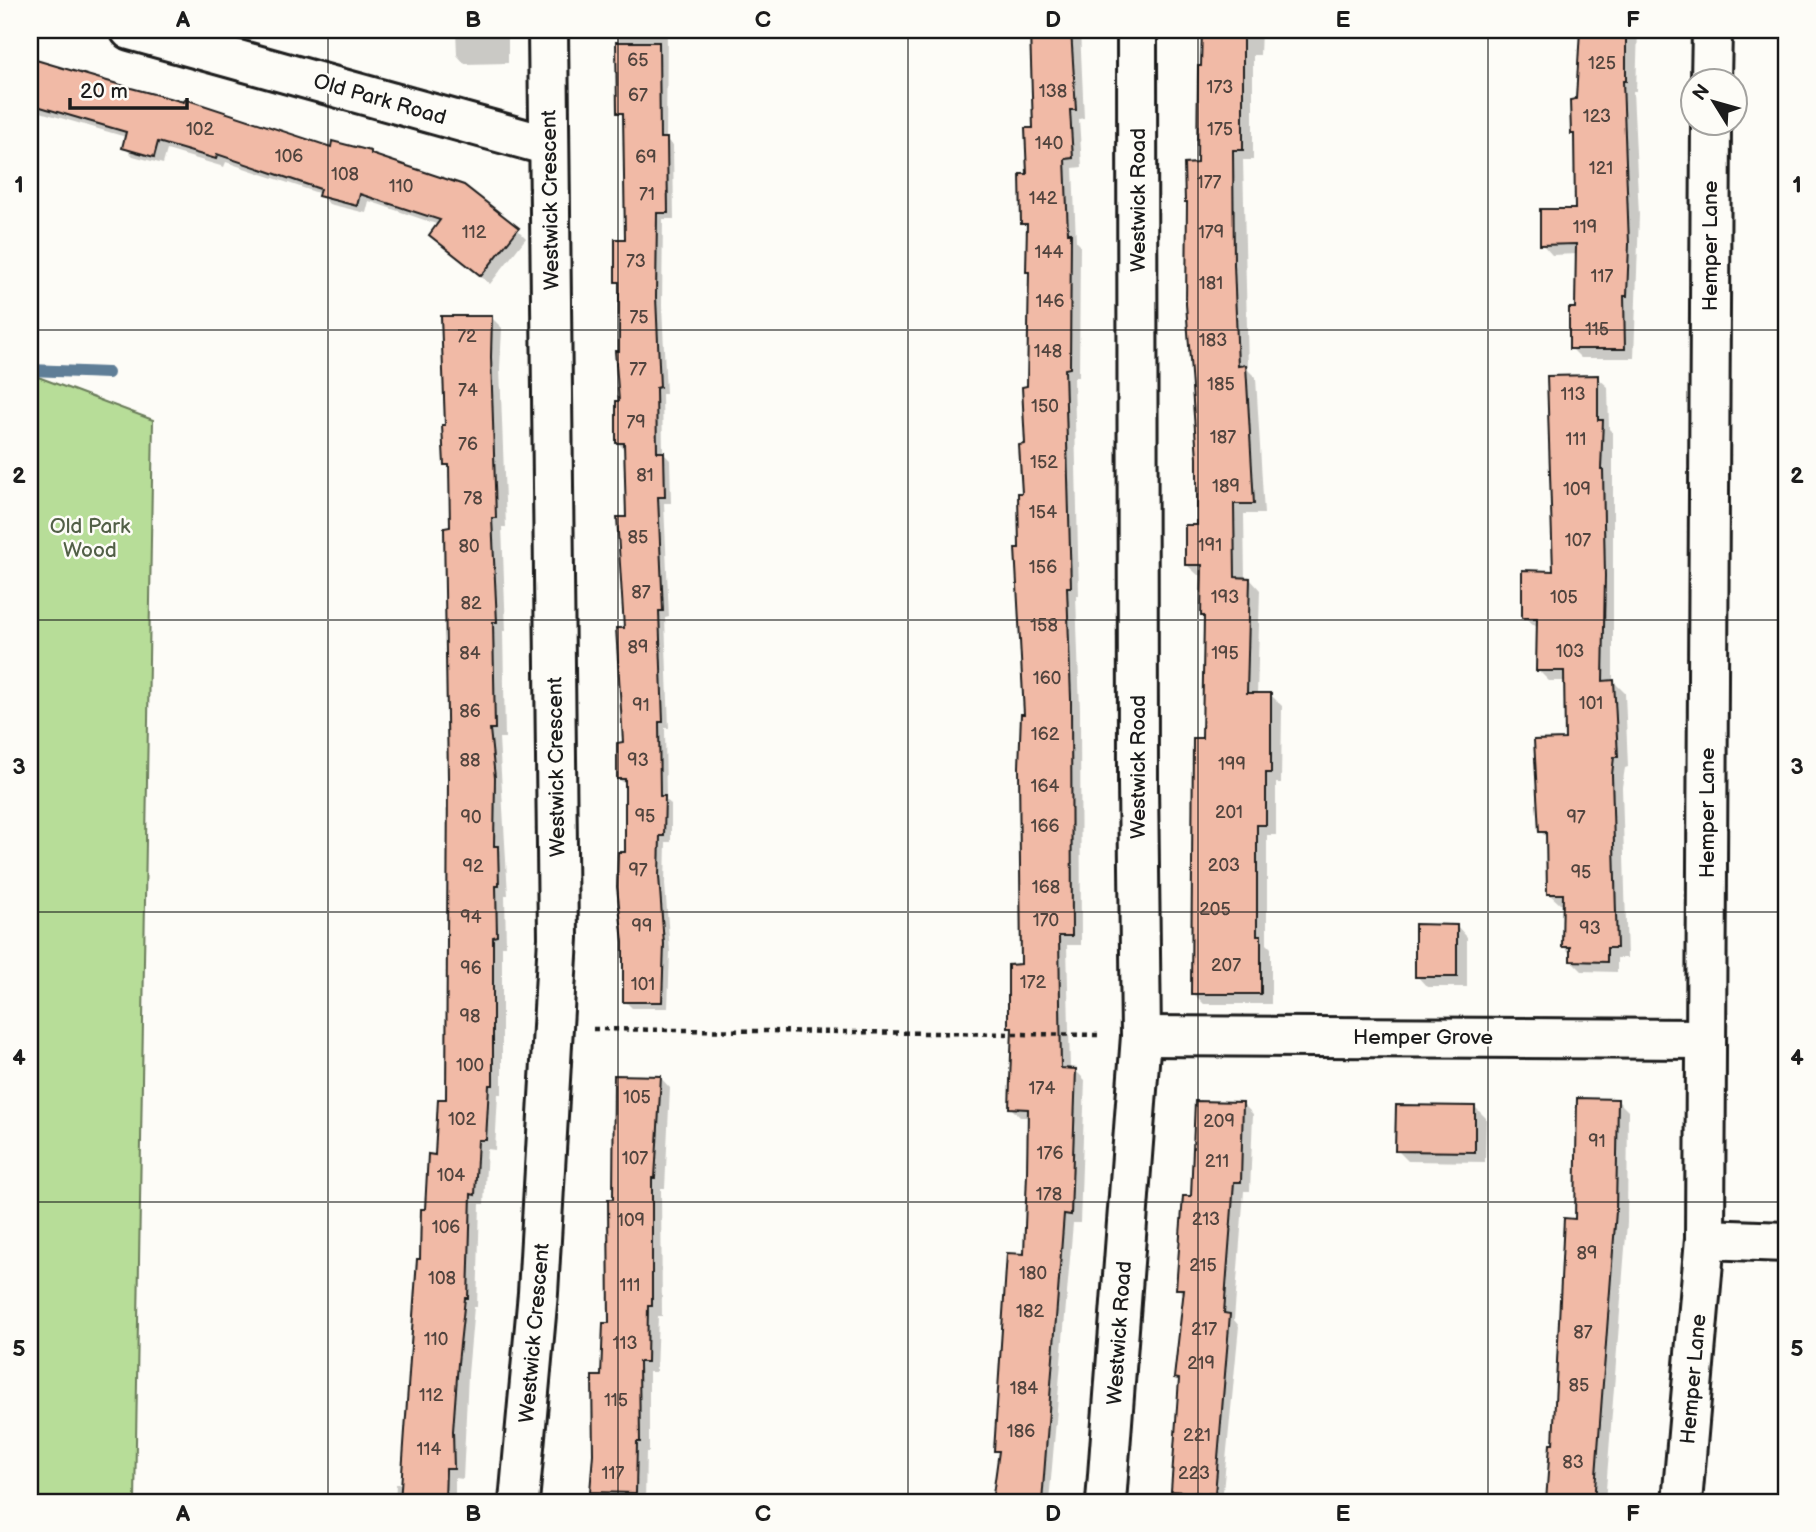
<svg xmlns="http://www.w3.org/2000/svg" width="1816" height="1532" viewBox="0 0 1816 1532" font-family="'Balsamiq Sans',sans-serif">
<rect width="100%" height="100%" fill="#fdfcf7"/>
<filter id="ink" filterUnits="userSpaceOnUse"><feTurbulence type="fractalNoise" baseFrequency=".0143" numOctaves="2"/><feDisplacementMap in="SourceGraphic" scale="14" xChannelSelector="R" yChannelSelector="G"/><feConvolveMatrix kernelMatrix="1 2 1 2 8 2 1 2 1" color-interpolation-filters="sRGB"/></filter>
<g filter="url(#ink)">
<path fill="#b7dd98" stroke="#6a7c5a" stroke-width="2" d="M30 374 153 420 135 1502H30Z"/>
<g fill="#0003">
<path d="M456 30H508V63L465 64 457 55Z"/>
<path d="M617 30H667L666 139 673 146 674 219H663L662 305 666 394H662L663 453 670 460 671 503H664L669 617 665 618 669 728H665L666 800 671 804V842H666L665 884 670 952 668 1008H632L625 1001 627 786 619 779 625 744 628 519 624 449 617 442 621 403V286L617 281 627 240 625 118 619 112Z"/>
<path d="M1032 30H1080L1084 118 1079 119 1082 167 1073 168 1076 241 1080 245 1079 377H1074L1079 596H1076L1080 710 1081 945H1067L1070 1070 1076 1071 1085 1080 1080 1223H1073L1049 1502H994L1000 1454 996 1450 1025 1256 1030 1117H1020L1010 1107 1013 1031 1010 1028 1023 966 1026 716 1021 549 1031 274 1028 271 1029 229 1023 223 1035 129Z"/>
<path d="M1203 30H1261L1260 55H1253V160H1243L1248 370 1256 378 1264 514H1244L1245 579H1250L1260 590 1257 695H1271L1282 706 1281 783H1276V835H1267V944L1271 948V1004H1204L1193 993 1204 740 1205 618 1203 615V575H1198L1187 565 1199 527 1194 363Z"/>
<path d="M1582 30H1638L1636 91H1633L1639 215 1634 358H1581L1571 348 1576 310 1578 254 1552 255 1542 244 1577 211 1576 137 1572 133Z"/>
<path d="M30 64 332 149 370 153 517 229 526 238 490 284 431 235 439 225 369 201 366 213 329 204 321 194 226 162 224 167 167 150 163 164 133 156 124 147 126 137 30 109Z"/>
<path d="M492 318 502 328 500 368 506 527H502L506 631H503L505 738H499L508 895H505L506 946H502V1094H498L495 1150 487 1149 484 1204H480L477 1307H474L468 1374 463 1479 455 1478V1502H395L396 1484H403L427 1210 447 1101 452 529 451 469 446 464 447 427Z"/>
<path d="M1597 377 1608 387 1609 429 1613 433V681L1625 693 1628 767 1625 768 1622 787 1627 958H1617V972L1582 971 1571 960V954L1563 946 1564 904H1560L1549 894 1548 839 1540 831 1567 740 1566 681H1549L1538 670V628L1524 617 1555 572Z"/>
<path d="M1457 926 1467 937V987H1427L1417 976Z"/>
<path d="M660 1077 670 1088 665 1188H661L662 1316H658L656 1372H649V1452H646L645 1502H592L611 1325 615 1201Z"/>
<path d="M1617 1100 1628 1111 1627 1223 1605 1502H1548L1577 1221Z"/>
<path d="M1243 1104 1253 1114 1250 1191H1244L1234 1320 1239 1326 1222 1502H1171L1181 1382 1176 1378 1185 1295 1178 1288 1193 1198Z"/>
<path d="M1475 1107 1486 1118 1485 1162 1408 1161 1397 1150Z"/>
</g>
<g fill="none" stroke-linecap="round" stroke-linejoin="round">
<path stroke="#5f7e97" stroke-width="12" d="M30 370 108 373"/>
</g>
<g fill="#f1baa6" stroke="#1c1c1c" stroke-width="2">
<path d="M1030 30H1071L1076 110H1070L1073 158 1065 159 1068 233H1071L1070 368 1065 369 1071 587H1067L1071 699 1072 936H1059L1061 1068 1076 1069 1071 1215 1064 1214 1042 1502H992L999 1451H994L1007 1253 1024 1254 1027 1173 1028 1109 1009 1108 1012 1028H1008V965L1021 964 1019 767 1021 714H1024L1015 548H1019L1018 493H1022L1019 445 1025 444 1022 387 1027 386 1029 272H1026L1027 224H1021L1020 174H1027L1025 128H1033Z"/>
<path d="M1202 30H1243V150H1233L1234 264 1238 366 1246 365 1254 504H1234L1235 577 1250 578 1247 693H1271V773H1266V825H1257V935H1261V994H1191L1193 738H1202L1204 616H1201L1202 565H1185V525H1197V458L1186 304 1187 202H1185L1184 164 1197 163 1198 66H1201Z"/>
<path d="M1580 30H1626V81H1623L1629 244 1627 296H1624L1625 349H1569V308H1575L1576 244 1540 245V209H1575L1574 134H1571L1570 100 1576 99Z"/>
<path d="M616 42H659L660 138H667L668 213H657L656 297 660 387 656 388 657 452H664L665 497H658L663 611H659L663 722H659L660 796H665L664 836H660L659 876 664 944 662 1002H623V942L617 887 618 852H625V779H617V743L623 742 616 628H624L617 517H626L624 443H616V401H619L615 351H619V282H615V239H625L623 113H617Z"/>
<path d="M36 60 131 88 184 102 185 99 331 147 332 141 371 151V154L464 185 519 228 481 276 429 235 440 220 360 194 357 206 318 196 320 189 217 154 216 159 158 142 154 157 122 148 126 132 30 104V83Z"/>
<path d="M441 316H492L491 357 496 518H492L497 622H493L495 729H490L495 778 494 846H498L499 886H496L497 936 493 937V1085H489L486 1140H478L475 1195 471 1194 468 1298H465L458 1363 453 1431 454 1469H446L445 1502H400L417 1259H420L421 1209H425L428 1154 435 1155 438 1099H446L448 778 444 528 450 527 449 465H444L442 425H445Z"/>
<path d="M1598 375V420H1603L1601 469H1603L1605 576 1603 681 1614 680 1618 757H1614L1612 775 1617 948H1607V962L1570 961V947H1562L1563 894H1547L1546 832H1539L1534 740 1565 739 1564 671H1536L1537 618H1522V570L1553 571 1547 376Z"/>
<path d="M1415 924 1457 925V977H1415Z"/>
<path d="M614 1075 661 1076 655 1178H652V1306H648L647 1362H639L640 1442H637L636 1493 590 1492 593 1454 592 1376H601L603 1323H609L608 1199H613Z"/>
<path d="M1577 1098 1618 1099 1616 1211 1594 1502H1546L1550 1444H1553L1564 1218 1575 1219Z"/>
<path d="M1195 1101 1243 1102 1241 1182H1234L1224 1313 1230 1314 1215 1494 1171 1491 1179 1379 1174 1378 1184 1289H1176L1183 1196H1191Z"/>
<path d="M1396 1105 1475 1106V1152L1395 1151Z"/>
</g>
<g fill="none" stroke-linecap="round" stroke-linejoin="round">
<g stroke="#1c1c1c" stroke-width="44">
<g id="minor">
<path d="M130 30 549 146"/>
<path d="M1711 80 1712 30"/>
<path d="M1141 1036 1705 1039"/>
<path d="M1705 1239 1786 1242"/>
<path d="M519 1502 538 1293 558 938 548 30"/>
<path d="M1106 1502 1141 1036 1138 783 1137 30"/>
<path d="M1682 1502 1705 1239 1711 122"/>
</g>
</g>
<path stroke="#1c1c1c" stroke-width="4.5" stroke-dasharray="5 5" stroke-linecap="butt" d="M593 1029 1102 1035"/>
<use href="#minor" stroke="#fdfcf7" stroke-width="38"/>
</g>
</g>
<path fill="none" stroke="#1c1c1c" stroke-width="2" stroke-opacity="0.55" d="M328 30V1502M618 30V1502M908 30V1502M1198 30V1502M1488 30V1502M30 330H1786M30 620H1786M30 912H1786M30 1202H1786"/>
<g text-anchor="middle" stroke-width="5" stroke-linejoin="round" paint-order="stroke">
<g font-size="18" fill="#51443e">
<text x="638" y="66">65</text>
<text x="1602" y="69">125</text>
<text x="1220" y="93">173</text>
<text x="1053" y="97">138</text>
<text x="638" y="101">67</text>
<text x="1597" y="122">123</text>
<text x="200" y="135">102</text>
<text x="1220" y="135">175</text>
<text x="1049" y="149">140</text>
<text x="289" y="162">106</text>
<text x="646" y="163">69</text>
<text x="1601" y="174">121</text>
<text x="345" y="180">108</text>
<text x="1209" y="188">177</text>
<text x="401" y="192">110</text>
<text x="647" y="200">71</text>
<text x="1043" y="204">142</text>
<text x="1585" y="233">119</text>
<text x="474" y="238">112</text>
<text x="1211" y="238">179</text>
<text x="1049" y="258">144</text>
<text x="636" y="267">73</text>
<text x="1602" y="282">117</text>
<text x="1211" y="289">181</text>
<text x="1050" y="307">146</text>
<text x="639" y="323">75</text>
<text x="1597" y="335">115</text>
<text x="467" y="342">72</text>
<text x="1213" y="346">183</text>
<text x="1048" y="357">148</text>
<text x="638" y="375">77</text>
<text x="1221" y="390">185</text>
<text x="468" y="396">74</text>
<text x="1573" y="400">113</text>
<text x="1045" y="412">150</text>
<text x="636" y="428">79</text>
<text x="1223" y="443">187</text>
<text x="1576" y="445">111</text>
<text x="468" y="450">76</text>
<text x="1044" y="468">152</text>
<text x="645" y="481">81</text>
<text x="1226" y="492">189</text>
<text x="1577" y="495">109</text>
<text x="473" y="504">78</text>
<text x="1043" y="518">154</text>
<text x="638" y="543">85</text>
<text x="1578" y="546">107</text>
<text x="1210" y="551">191</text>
<text x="469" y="552">80</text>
<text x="1043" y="573">156</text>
<text x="641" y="598">87</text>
<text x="1225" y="603">193</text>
<text x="1564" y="603">105</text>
<text x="471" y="609">82</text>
<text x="1044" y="631">158</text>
<text x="638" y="653">89</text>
<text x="1570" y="657">103</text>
<text x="470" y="659">84</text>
<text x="1225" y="659">195</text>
<text x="1047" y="684">160</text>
<text x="1591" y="709">101</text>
<text x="641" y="711">91</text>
<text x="470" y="717">86</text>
<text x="1045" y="740">162</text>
<text x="470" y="766">88</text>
<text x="638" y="766">93</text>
<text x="1232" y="770">199</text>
<text x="1045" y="792">164</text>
<text x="1229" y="818">201</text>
<text x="645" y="822">95</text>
<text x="471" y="823">90</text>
<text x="1576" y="823">97</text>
<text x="1045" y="832">166</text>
<text x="1224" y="871">203</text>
<text x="473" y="872">92</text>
<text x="638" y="876">97</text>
<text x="1581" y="878">95</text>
<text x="1046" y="893">168</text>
<text x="1215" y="915">205</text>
<text x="471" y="923">94</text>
<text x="1046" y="926">170</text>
<text x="642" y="932">99</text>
<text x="1590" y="934">93</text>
<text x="1226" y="971">207</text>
<text x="471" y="974">96</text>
<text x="1033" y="988">172</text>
<text x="643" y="990">101</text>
<text x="470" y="1022">98</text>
<text x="470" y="1071">100</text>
<text x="1042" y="1094">174</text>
<text x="637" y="1103">105</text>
<text x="462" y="1125">102</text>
<text x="1219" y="1127">209</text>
<text x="1597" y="1147">91</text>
<text x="1050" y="1159">176</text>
<text x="635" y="1164">107</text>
<text x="1217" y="1167">211</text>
<text x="451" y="1181">104</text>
<text x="1049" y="1200">178</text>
<text x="1206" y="1225">213</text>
<text x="631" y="1226">109</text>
<text x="446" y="1233">106</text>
<text x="1587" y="1259">89</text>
<text x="1203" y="1271">215</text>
<text x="1033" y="1279">180</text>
<text x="442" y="1284">108</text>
<text x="630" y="1291">111</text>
<text x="1030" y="1317">182</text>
<text x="1204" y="1335">217</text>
<text x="1583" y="1338">87</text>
<text x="436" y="1345">110</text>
<text x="625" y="1349">113</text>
<text x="1201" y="1369">219</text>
<text x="1579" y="1391">85</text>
<text x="1024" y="1394">184</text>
<text x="431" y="1401">112</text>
<text x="616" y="1406">115</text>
<text x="1021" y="1437">186</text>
<text x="1197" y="1441">221</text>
<text x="429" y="1455">114</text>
<text x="1573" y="1468">83</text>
<text x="613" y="1479">117</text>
<text x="1194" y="1479">223</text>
</g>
<g font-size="21" fill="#1c1c1c" stroke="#fdfcf7">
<text transform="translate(380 99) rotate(16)" y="7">Old Park Road</text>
<text transform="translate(550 200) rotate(-91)" y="7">Westwick Crescent</text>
<text transform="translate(1138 200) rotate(-90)" y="7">Westwick Road</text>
<text transform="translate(1710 246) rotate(-90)" y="7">Hemper Lane</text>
<text transform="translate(556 767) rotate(-91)" y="7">Westwick Crescent</text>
<text transform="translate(1138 767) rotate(-90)" y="7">Westwick Road</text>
<text transform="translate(1707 813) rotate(-90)" y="7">Hemper Lane</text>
<text x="1423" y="1044">Hemper Grove</text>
<text transform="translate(534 1333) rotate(-85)" y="7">Westwick Crescent</text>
<text transform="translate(1119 1333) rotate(-86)" y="7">Westwick Road</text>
<text transform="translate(1693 1379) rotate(-85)" y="7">Hemper Lane</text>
</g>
<g font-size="21" fill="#526047" stroke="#fdfcf7">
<text x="90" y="533">Old Park<tspan x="90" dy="24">Wood</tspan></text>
</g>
</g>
<rect width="1816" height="1532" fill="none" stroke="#fdfcf7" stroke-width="77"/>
<g transform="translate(1714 102) rotate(307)"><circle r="33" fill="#fdfcf7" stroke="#a3a29f" stroke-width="2"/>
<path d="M0-5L12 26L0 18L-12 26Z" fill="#1c1c1c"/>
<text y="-10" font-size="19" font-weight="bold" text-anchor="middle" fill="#1c1c1c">N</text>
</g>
<path d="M70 98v10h117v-10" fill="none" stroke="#1c1c1c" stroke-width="3.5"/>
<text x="80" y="98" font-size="21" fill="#1c1c1c" stroke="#fdfcf7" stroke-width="5" paint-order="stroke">20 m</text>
<rect x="38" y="38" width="1740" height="1456" fill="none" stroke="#1c1c1c" stroke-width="2.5"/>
<g font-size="23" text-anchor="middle" font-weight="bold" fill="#1c1c1c">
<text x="183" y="27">A</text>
<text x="473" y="27">B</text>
<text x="763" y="27">C</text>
<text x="1053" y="27">D</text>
<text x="1343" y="27">E</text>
<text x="1633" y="27">F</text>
<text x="19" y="192">1</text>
<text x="1797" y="192">1</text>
<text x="19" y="483">2</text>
<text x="1797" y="483">2</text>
<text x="19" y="774">3</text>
<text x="1797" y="774">3</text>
<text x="19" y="1065">4</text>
<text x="1797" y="1065">4</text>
<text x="19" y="1356">5</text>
<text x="1797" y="1356">5</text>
<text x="183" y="1521">A</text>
<text x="473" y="1521">B</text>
<text x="763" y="1521">C</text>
<text x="1053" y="1521">D</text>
<text x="1343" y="1521">E</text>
<text x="1633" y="1521">F</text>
</g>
</svg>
